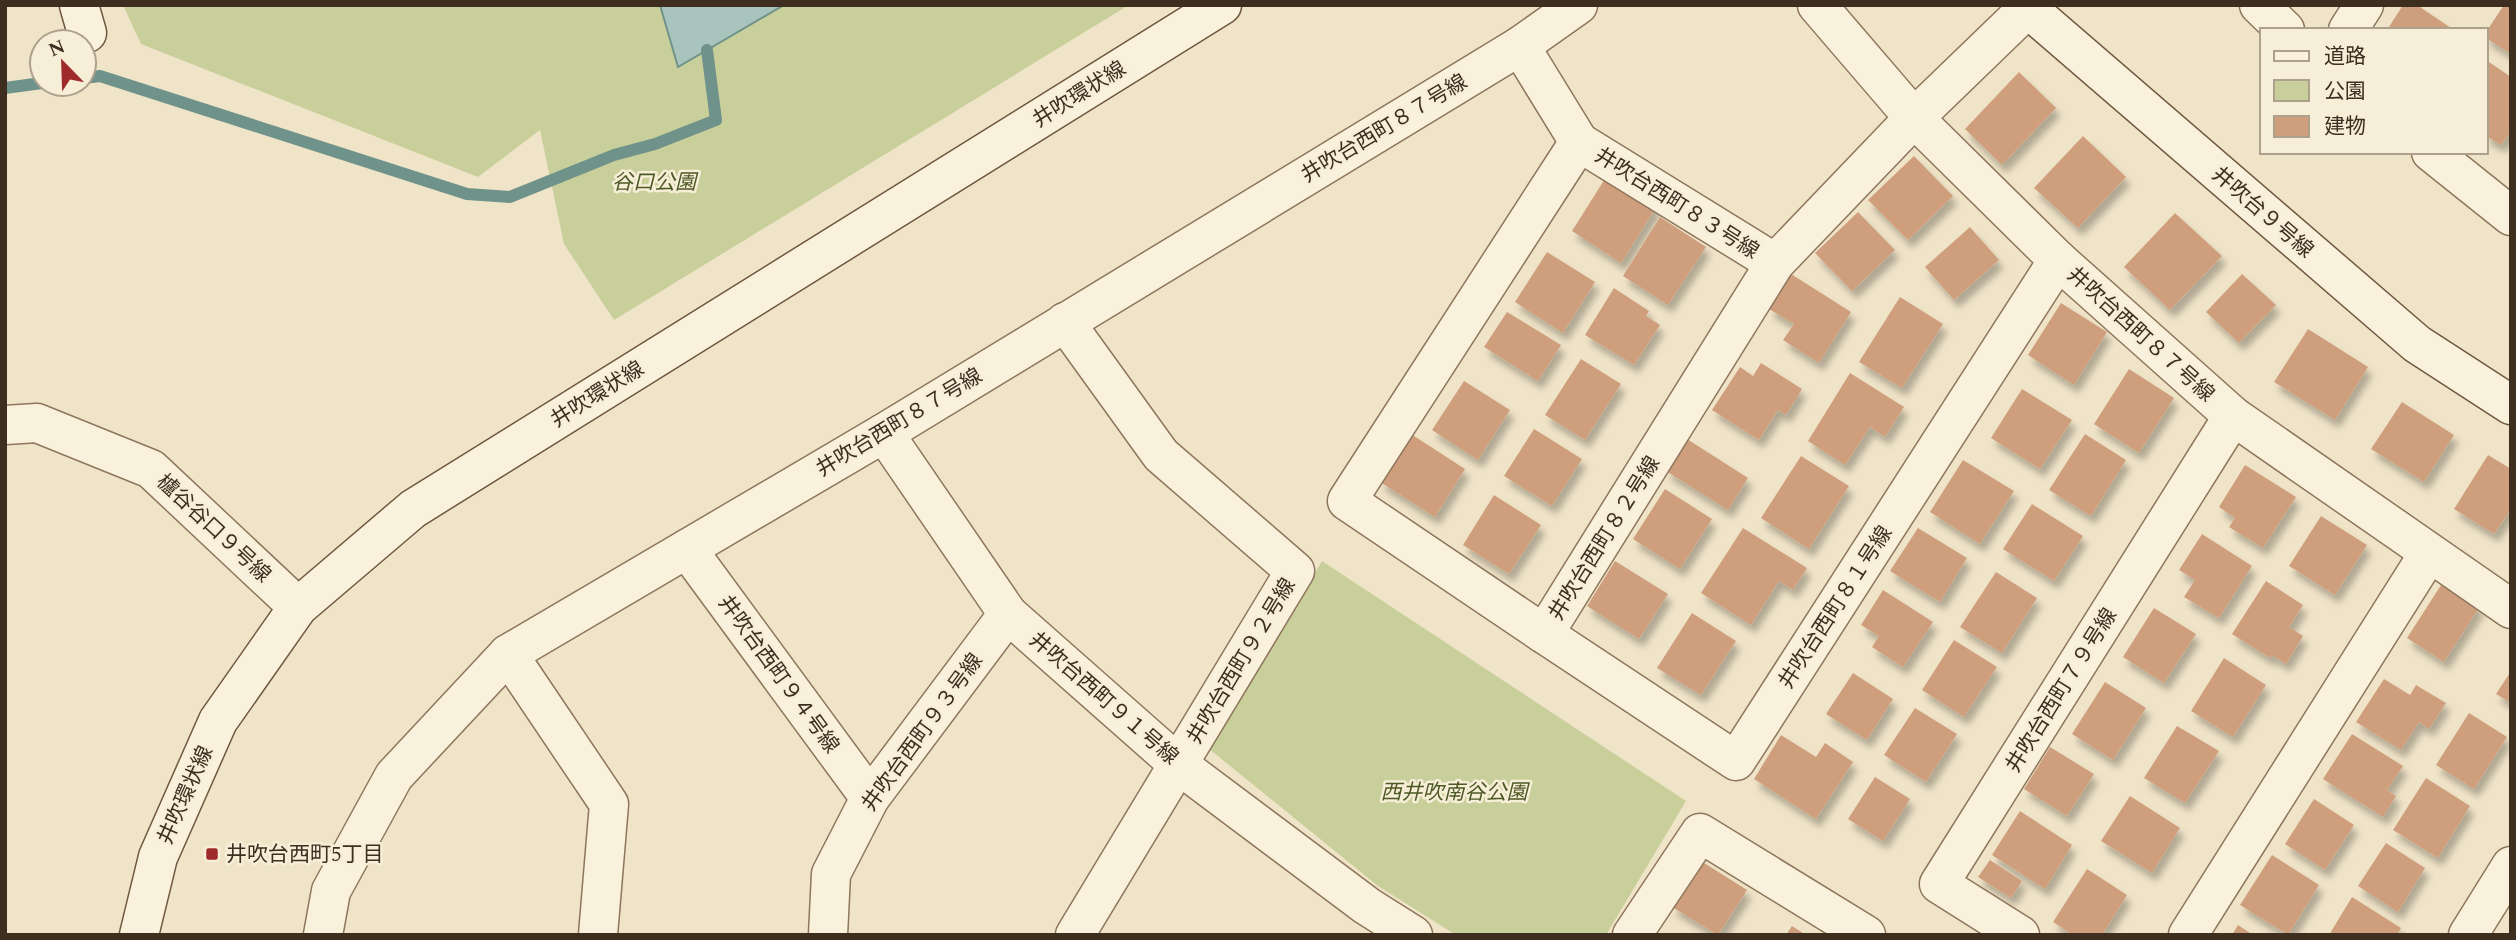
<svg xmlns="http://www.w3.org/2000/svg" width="2516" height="940" viewBox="0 0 2516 940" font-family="Spectral,'Noto Sans JP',serif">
<defs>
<filter id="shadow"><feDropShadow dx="4.5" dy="8" stdDeviation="3.5" flood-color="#0004"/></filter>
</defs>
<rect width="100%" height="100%" fill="#f0e4c8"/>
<g fill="#c9cf9b">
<path d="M123 5H1129L614 320 564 244 540 130 478 177 141 44Z"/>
<path d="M1322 561 1686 801 1606 935H1456L1378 886 1208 748Z"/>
</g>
<path fill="#a9c4bc" stroke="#6f938a" stroke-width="2" d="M660 5H784L678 67Z"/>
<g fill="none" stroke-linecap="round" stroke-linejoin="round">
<g stroke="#6f938a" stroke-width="12">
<path d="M84 78 100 76 467 194 510 197 614 155 655 144 716 120 707 50"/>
<path d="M5 88 42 83"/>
</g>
</g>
<g fill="#cf9f7d" filter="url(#shadow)">
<path d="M2403 5H2417L2454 30H2387Z"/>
<path d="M2504 5H2511V54L2486 38V32Z"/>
<path d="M2486 60 2511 77V131L2501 145 2486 136Z"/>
<path d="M2019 72 2056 108 2002 165 1965 129Z"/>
<path d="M2083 136 2126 177 2078 228 2034 188Z"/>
<path d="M1914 156 1953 196 1908 240 1868 200Z"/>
<path d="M1608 174 1657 206 1621 263 1572 231Z"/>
<path d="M1858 212 1895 250 1852 291 1815 253Z"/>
<path d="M2175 213 2222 256 2170 310 2124 267Z"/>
<path d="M1660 217 1706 247 1668 305 1623 276Z"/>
<path d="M1970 227 1999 260 1954 300 1925 267Z"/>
<path d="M1547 252 1595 282 1563 333 1515 302Z"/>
<path d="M1791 274 1851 312 1819 363 1783 340 1794 324 1769 309Z"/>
<path d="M2242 274 2276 305 2239 343 2206 312Z"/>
<path d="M1614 288 1649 311 1646 316 1660 325 1634 365 1585 335Z"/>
<path d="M1900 297 1943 324 1902 388 1859 362Z"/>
<path d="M2061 303 2107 332 2074 385 2028 355Z"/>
<path d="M1507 312 1561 345 1538 381 1484 347Z"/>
<path d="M2308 329 2368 367 2335 420 2274 382Z"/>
<path d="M1581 359 1621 384 1585 440 1545 415Z"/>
<path d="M1761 363 1802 389 1786 415 1778 410 1759 440 1712 410 1740 367 1753 376Z"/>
<path d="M2129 369 2174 398 2139 453 2094 424Z"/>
<path d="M1850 373 1904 407 1885 437 1870 427 1845 465 1808 441Z"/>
<path d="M1464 381 1510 410 1478 460 1432 430Z"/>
<path d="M2022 389 2072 420 2040 469 1991 438Z"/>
<path d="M2402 402 2454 435 2424 482 2371 449Z"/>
<path d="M1534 429 1582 459 1552 506 1504 476Z"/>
<path d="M1411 434 1465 469 1435 517 1380 482Z"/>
<path d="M2085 434 2126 460 2091 516 2049 490Z"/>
<path d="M1687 439 1748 478 1728 510 1666 471Z"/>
<path d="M2488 455 2511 469V509L2494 534 2454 509Z"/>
<path d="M1801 456 1849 486 1809 549 1761 518Z"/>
<path d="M1963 460 2014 491 1980 544 1930 512Z"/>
<path d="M2245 465 2296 497 2263 548 2229 527 2235 518 2219 507Z"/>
<path d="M1665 489 1712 519 1680 569 1633 539Z"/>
<path d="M1494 495 1541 525 1509 574 1463 545Z"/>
<path d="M2032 504 2083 536 2054 581 2003 549Z"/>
<path d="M2321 516 2367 545 2335 595 2289 566Z"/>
<path d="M1743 528 1807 568 1793 590 1779 581 1751 625 1701 593Z"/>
<path d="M1918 528 1967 558 1940 602 1890 571Z"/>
<path d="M2202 534 2252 566 2219 618 2184 597 2195 580 2179 570Z"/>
<path d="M1615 561 1668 594 1639 639 1587 606Z"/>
<path d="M1996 572 2037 598 2002 653 1960 627Z"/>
<path d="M2266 581 2303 605 2289 627 2303 636 2286 664 2272 655 2270 658 2232 634Z"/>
<path d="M2443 582 2480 606 2444 662 2407 638Z"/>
<path d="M1883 590 1933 622 1903 667 1872 647 1879 636 1861 625Z"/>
<path d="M2154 608 2196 634 2164 683 2123 657Z"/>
<path d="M1692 613 1736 641 1701 695 1657 668Z"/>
<path d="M1954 640 1997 667 1964 717 1922 690Z"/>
<path d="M2224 658 2266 685 2233 737 2191 711Z"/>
<path d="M2511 671V703L2496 694Z"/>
<path d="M1853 673 1893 699 1867 740 1826 714Z"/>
<path d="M2384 679 2410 695 2416 685 2446 703 2429 729 2419 722 2401 750 2356 722Z"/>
<path d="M2105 682 2146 708 2113 760 2072 734Z"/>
<path d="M1915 708 1957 734 1926 782 1884 755Z"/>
<path d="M2469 713 2507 737 2474 789 2436 765Z"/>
<path d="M2177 726 2219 751 2185 803 2144 778Z"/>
<path d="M2352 734 2403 766 2387 790 2396 796 2383 817 2323 779Z"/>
<path d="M1781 735 1816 757 1825 743 1853 762 1816 819 1754 779Z"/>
<path d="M2050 747 2094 774 2067 816 2024 789Z"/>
<path d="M1875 777 1910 799 1883 841 1848 819Z"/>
<path d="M2426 778 2470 806 2438 858 2393 830Z"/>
<path d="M2130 796 2180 828 2152 873 2101 841Z"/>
<path d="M2314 799 2354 825 2325 870 2285 844Z"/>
<path d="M2020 811 2072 845 2045 889 1992 855Z"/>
<path d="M2386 843 2425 868 2398 912 2358 886Z"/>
<path d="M2272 855 2319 885 2288 935 2240 905Z"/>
<path d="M1990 860 2022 881 2011 898 1978 877Z"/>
<path d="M1701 861 1747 890 1718 935 1672 907Z"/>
<path d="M2087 869 2127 895 2102 935H2073L2053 922Z"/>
<path d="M2352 897 2401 928 2397 935H2329Z"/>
<path d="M2238 925 2253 935H2232Z"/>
<path d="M1792 926 1806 935H1786Z"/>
</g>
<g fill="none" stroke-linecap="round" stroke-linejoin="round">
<g stroke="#8d765c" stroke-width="41">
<g id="street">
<path d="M1817 5 1914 118 2058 260 2233 416 2511 609"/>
<path d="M2259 5 2285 30"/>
<path d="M2348 30 2364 5"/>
<path d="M1520 46 1579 142 1347 501 1544 634 1775 263 1914 118 2031 5"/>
<path d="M1579 142 1775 263"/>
<path d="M2431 152 2511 216"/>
<path d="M1065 322 1161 455 1295 571 1075 935"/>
<path d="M5 425 37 423 151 469 298 607"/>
<path d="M884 433 1008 614 1179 765 1367 906 1413 935"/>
<path d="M687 549 870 798"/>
<path d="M1544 634 1736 761 2058 260"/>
<path d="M508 654 609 804 598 935"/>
<path d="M323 935 331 891 394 776 508 654 884 433 1520 46 1578 5"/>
<path d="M828 935 831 874 870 798 1008 614"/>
<path d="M1632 935 1700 833 1866 935"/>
<path d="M2020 935 1939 884 2233 416"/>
<path d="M2188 935 2429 553"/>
<path d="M2468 935 2511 866"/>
</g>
</g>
<g stroke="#6f573f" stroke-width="41">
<g id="secondary">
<path d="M79 5 87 33"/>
<path d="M2024 5 2417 344 2511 405"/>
<path d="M139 935 158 857 218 721 298 607 413 509 1222 5"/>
</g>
</g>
<use href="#street" stroke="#faf1dc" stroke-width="38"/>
<use href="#secondary" stroke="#faf1dc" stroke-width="38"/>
</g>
<rect fill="#9e2a2b" stroke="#f7eed8" stroke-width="2.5" x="205" y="847" width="14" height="14" rx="3.5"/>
<g text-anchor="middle" stroke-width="5" stroke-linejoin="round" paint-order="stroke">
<g font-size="21" fill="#3d2e20" stroke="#f7eed8">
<text transform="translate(1079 94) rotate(-32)" y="7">井吹環状線</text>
<text transform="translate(1384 128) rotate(-31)" y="7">井吹台西町８７号線</text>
<text transform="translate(1677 203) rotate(32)" y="7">井吹台西町８３号線</text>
<text transform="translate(2263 212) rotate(41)" y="7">井吹台９号線</text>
<text transform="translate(2141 334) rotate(42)" y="7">井吹台西町８７号線</text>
<text transform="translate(597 394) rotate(-32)" y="7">井吹環状線</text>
<text transform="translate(899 422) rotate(-31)" y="7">井吹台西町８７号線</text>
<text transform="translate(214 528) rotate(43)" y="7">櫨谷谷口９号線</text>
<text transform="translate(1604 538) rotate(-58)" y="7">井吹台西町８２号線</text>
<text transform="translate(1835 607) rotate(-57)" y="7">井吹台西町８１号線</text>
<text transform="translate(1241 661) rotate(-59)" y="7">井吹台西町９２号線</text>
<text transform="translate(779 674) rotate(54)" y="7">井吹台西町９４号線</text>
<text transform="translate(2061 690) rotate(-58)" y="7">井吹台西町７９号線</text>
<text transform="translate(1104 698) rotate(41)" y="7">井吹台西町９１号線</text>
<text transform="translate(922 732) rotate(-54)" y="7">井吹台西町９３号線</text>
<text transform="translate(185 795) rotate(-66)" y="7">井吹環状線</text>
</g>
<g font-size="21" font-style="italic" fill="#4d5a26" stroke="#f7eed8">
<text x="654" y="189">谷口公園</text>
<text x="1454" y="799">西井吹南谷公園</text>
</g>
<g font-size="21" fill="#3d2e20" stroke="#f7eed8" text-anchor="start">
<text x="226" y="861">井吹台西町5丁目</text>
</g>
</g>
<rect width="2516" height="940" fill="none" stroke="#3d2e20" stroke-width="14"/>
<rect x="2260" y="28" width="228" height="126" fill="#f7eed8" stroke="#ada18e" stroke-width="2"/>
<rect x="2274" y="51" width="35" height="10" fill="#faf1dc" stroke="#ada18e" stroke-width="2"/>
<text x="2324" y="63" font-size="21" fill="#3d2e20">道路</text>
<rect x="2274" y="80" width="35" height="21" fill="#c9cf9b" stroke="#ada18e" stroke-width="2"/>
<text x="2324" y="98" font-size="21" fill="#3d2e20">公園</text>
<rect x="2274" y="116" width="35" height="21" fill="#cf9f7d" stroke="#ada18e" stroke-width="2"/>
<text x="2324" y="133" font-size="21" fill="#3d2e20">建物</text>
<g transform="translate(63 63) rotate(337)"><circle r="33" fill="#f7eed8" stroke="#ada18e" stroke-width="2"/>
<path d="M0-5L12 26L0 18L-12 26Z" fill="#9e2a2b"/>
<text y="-10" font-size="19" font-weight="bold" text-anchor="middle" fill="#3d2e20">N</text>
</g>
</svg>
